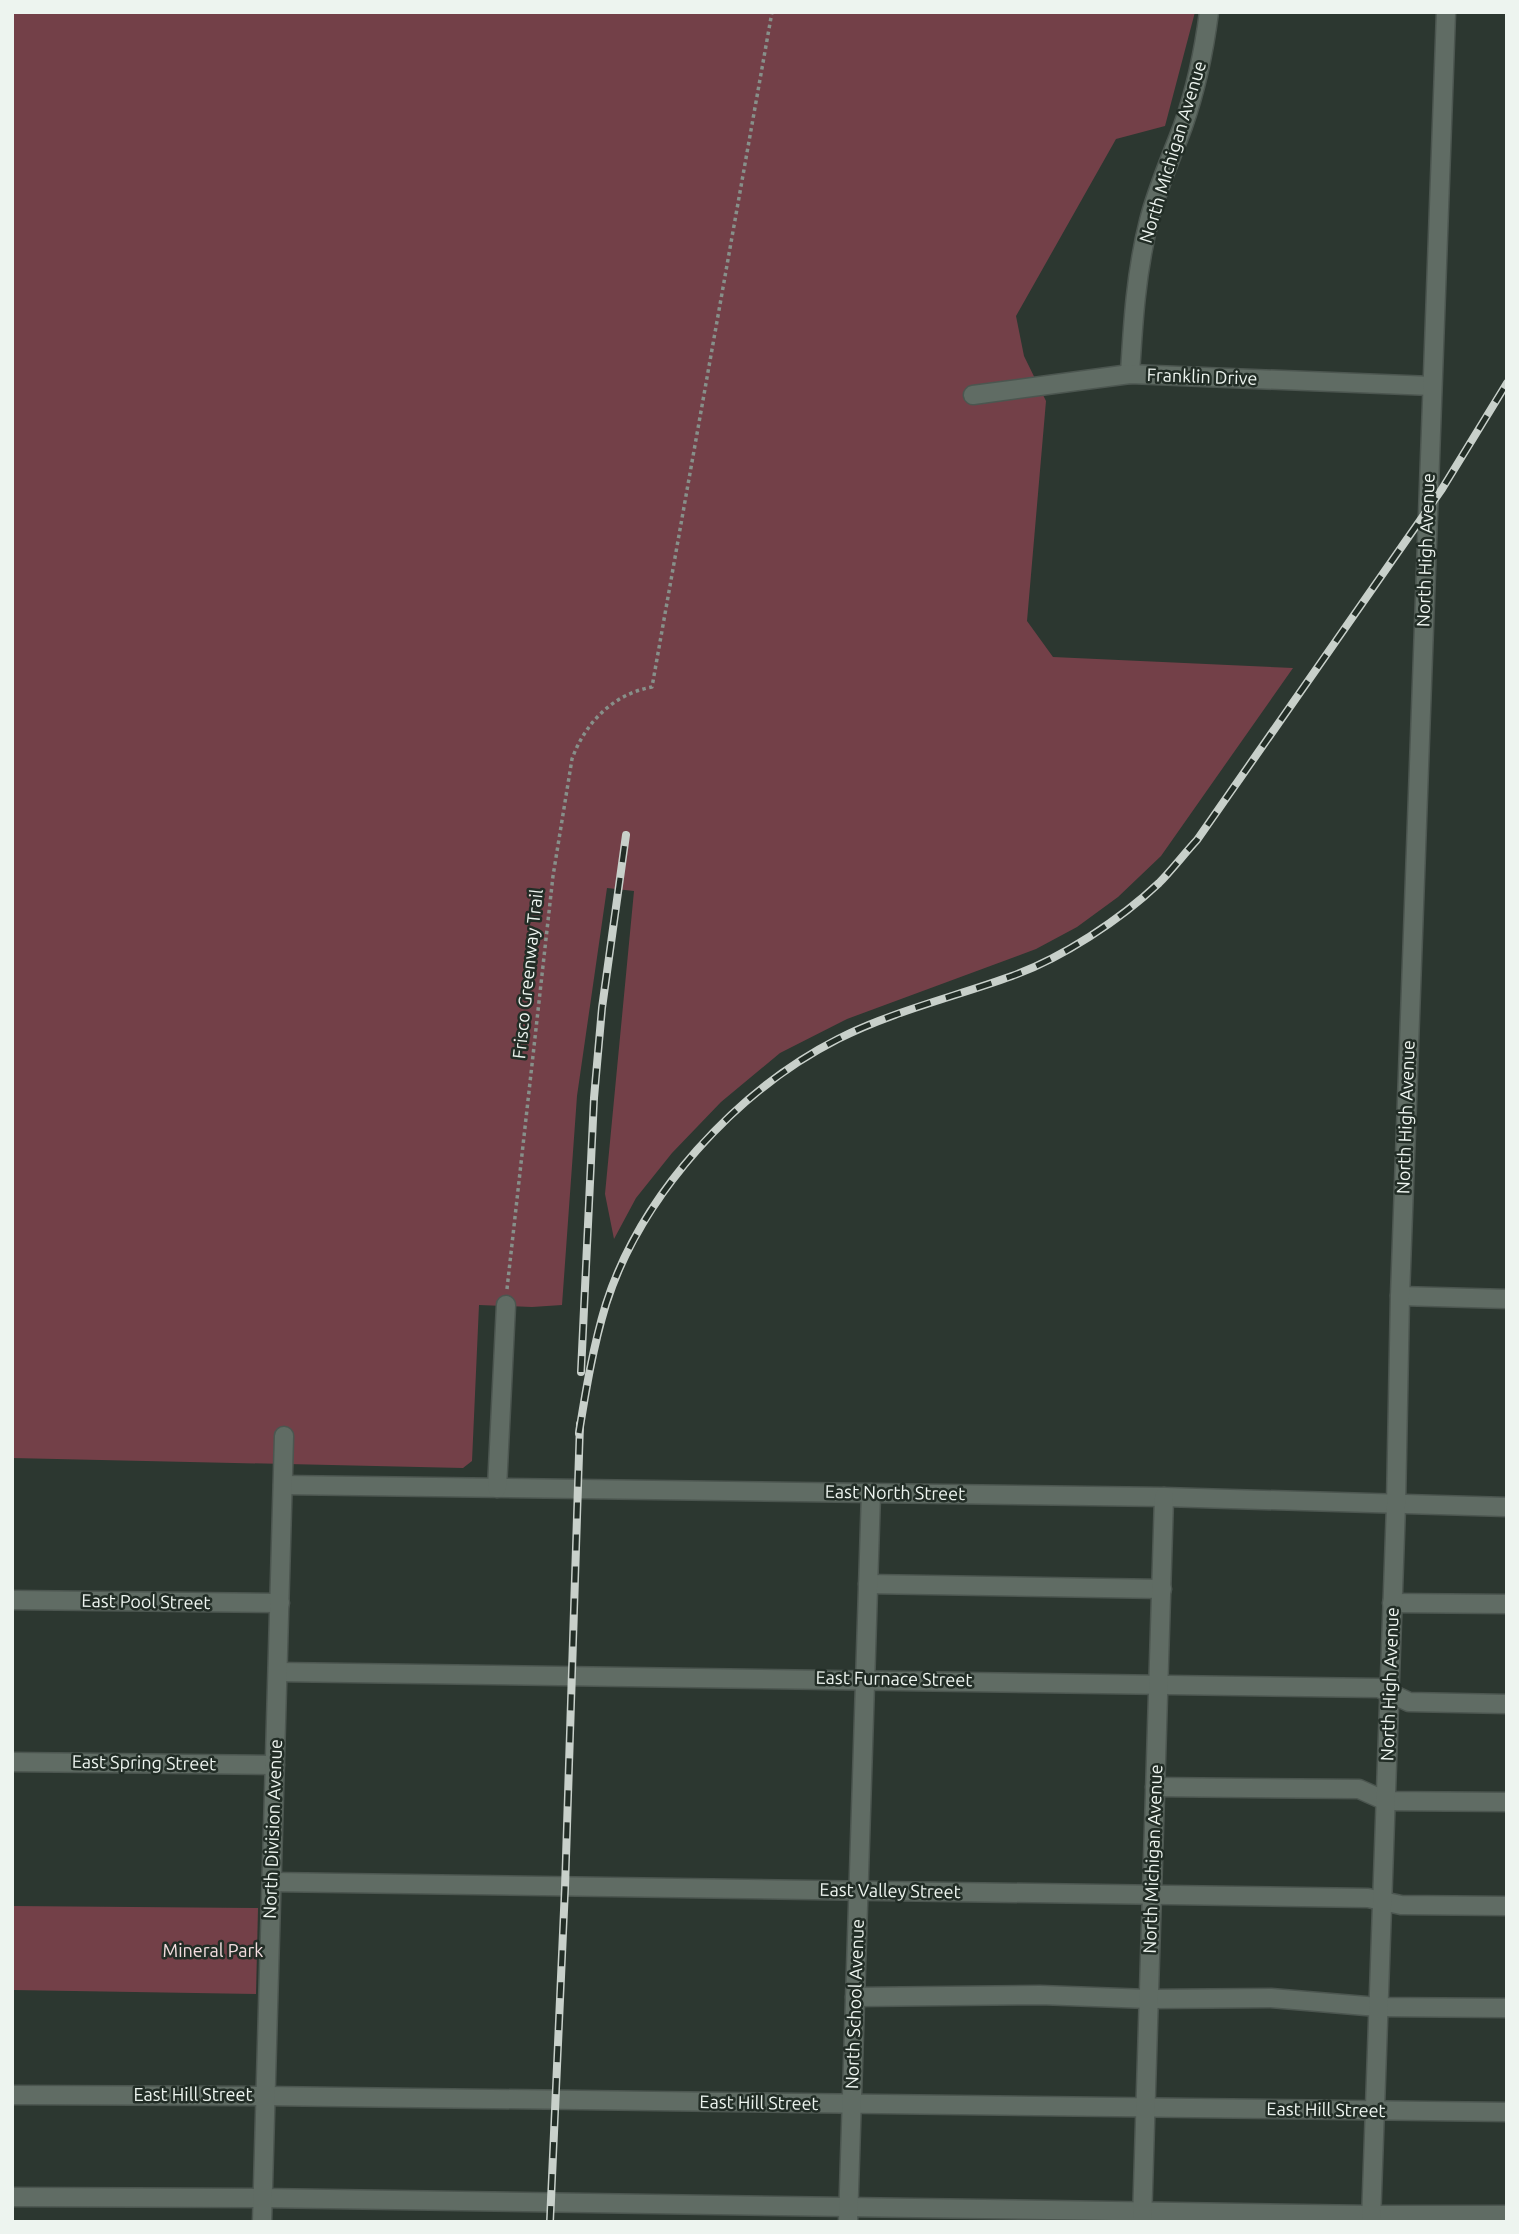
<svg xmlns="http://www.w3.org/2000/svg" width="1519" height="2234" viewBox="0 0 1519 2234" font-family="Ubuntu,sans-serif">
<rect width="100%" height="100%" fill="#2c3730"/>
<g fill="#734048">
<path d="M12 12H1195L1165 126 1116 139 1016 316 1024 356 1046 401 1027 621 1053 657 1293 668 1161 856 1118 897 1077 927 1036 949 847 1019 780 1053 721 1102 672 1153 636 1198 614 1239 605 1194 634 891 607 888 577 1096 562 1305 532 1307 479 1305 472 1461 463 1468 12 1458Z"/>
<path d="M12 1906 258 1908 256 1994 12 1990Z"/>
</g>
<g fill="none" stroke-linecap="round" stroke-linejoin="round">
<g stroke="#4c5650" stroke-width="21">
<g id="minor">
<path d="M1130 374C1133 323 1136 272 1149 221 1157 189 1171 158 1183 126 1196 89 1204 51 1209 12"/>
<path d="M973 395 1130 374 1432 386"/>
<path d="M1400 1296 1507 1299"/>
<path d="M283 1485 1164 1497 1507 1507"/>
<path d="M497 1488 506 1305"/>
<path d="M868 1584 1162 1589"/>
<path d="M12 1600 280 1603"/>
<path d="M1392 1603 1507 1604"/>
<path d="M278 1672 1379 1688 1409 1702 1507 1704"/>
<path d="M12 1762 275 1765"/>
<path d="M1155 1787 1359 1789 1386 1801 1507 1802"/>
<path d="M272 1882 1368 1898 1401 1905 1507 1906"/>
<path d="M855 1997 1040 1995 1149 1999 1271 1998 1378 2007 1507 2008"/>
<path d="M12 2095 266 2096 1507 2112"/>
<path d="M12 2197 263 2198 1371 2215H1507"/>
<path d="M262 2222 284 1436"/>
<path d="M848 2222 871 1493"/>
<path d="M1142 2222 1164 1497"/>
<path d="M1371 2222 1396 1505 1400 1296 1446 12"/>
</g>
</g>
<path stroke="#87908a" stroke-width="3.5" stroke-dasharray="3.5 3.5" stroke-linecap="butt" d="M507 1289 553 876 572 759C585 723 613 694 652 687L772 12"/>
<use href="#minor" stroke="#606c64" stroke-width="18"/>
<g stroke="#c8d0ca" stroke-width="8">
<g id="rail">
<path d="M581 1372 594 1098 602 1008 626 835"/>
<path d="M579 1433C586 1389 593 1347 606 1304 641 1195 736 1091 838 1039 893 1011 954 997 1012 976 1062 958 1120 920 1159 883 1172 870 1184 854 1197 840L1442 489 1507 383"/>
<path d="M550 2222 565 1888 580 1424"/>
</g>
</g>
<use href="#rail" stroke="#222d26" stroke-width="5" stroke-dasharray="16" stroke-linecap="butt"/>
</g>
<g text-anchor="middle" stroke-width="5" stroke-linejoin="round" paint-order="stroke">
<g font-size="18" fill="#edf4ef" stroke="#222d26">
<text transform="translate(1173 152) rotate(-73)" y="6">North Michigan Avenue</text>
<text transform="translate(1202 377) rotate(2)" y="6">Franklin Drive</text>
<text transform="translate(1426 550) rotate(-88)" y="6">North High Avenue</text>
<text transform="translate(528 974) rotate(-84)" y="6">Frisco Greenway Trail</text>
<text transform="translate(1406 1117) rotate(-88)" y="6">North High Avenue</text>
<text transform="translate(895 1493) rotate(1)" y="6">East North Street</text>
<text transform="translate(146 1602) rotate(1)" y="6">East Pool Street</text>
<text transform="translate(894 1679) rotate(1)" y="6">East Furnace Street</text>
<text transform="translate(1390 1684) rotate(-88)" y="6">North High Avenue</text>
<text transform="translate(144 1763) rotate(1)" y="6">East Spring Street</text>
<text transform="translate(273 1829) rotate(-88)" y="6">North Division Avenue</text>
<text transform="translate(1153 1859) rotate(-88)" y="6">North Michigan Avenue</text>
<text transform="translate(890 1891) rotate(1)" y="6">East Valley Street</text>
<text transform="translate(855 2004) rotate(-88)" y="6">North School Avenue</text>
<text x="193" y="2101">East Hill Street</text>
<text transform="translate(759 2103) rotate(1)" y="6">East Hill Street</text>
<text transform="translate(1326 2110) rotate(1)" y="6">East Hill Street</text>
</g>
<g font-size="18" fill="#f4dddf" stroke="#222d26">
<text x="213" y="1957">Mineral Park</text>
</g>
</g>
<rect width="1519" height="2234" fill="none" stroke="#edf4ef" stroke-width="28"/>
</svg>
